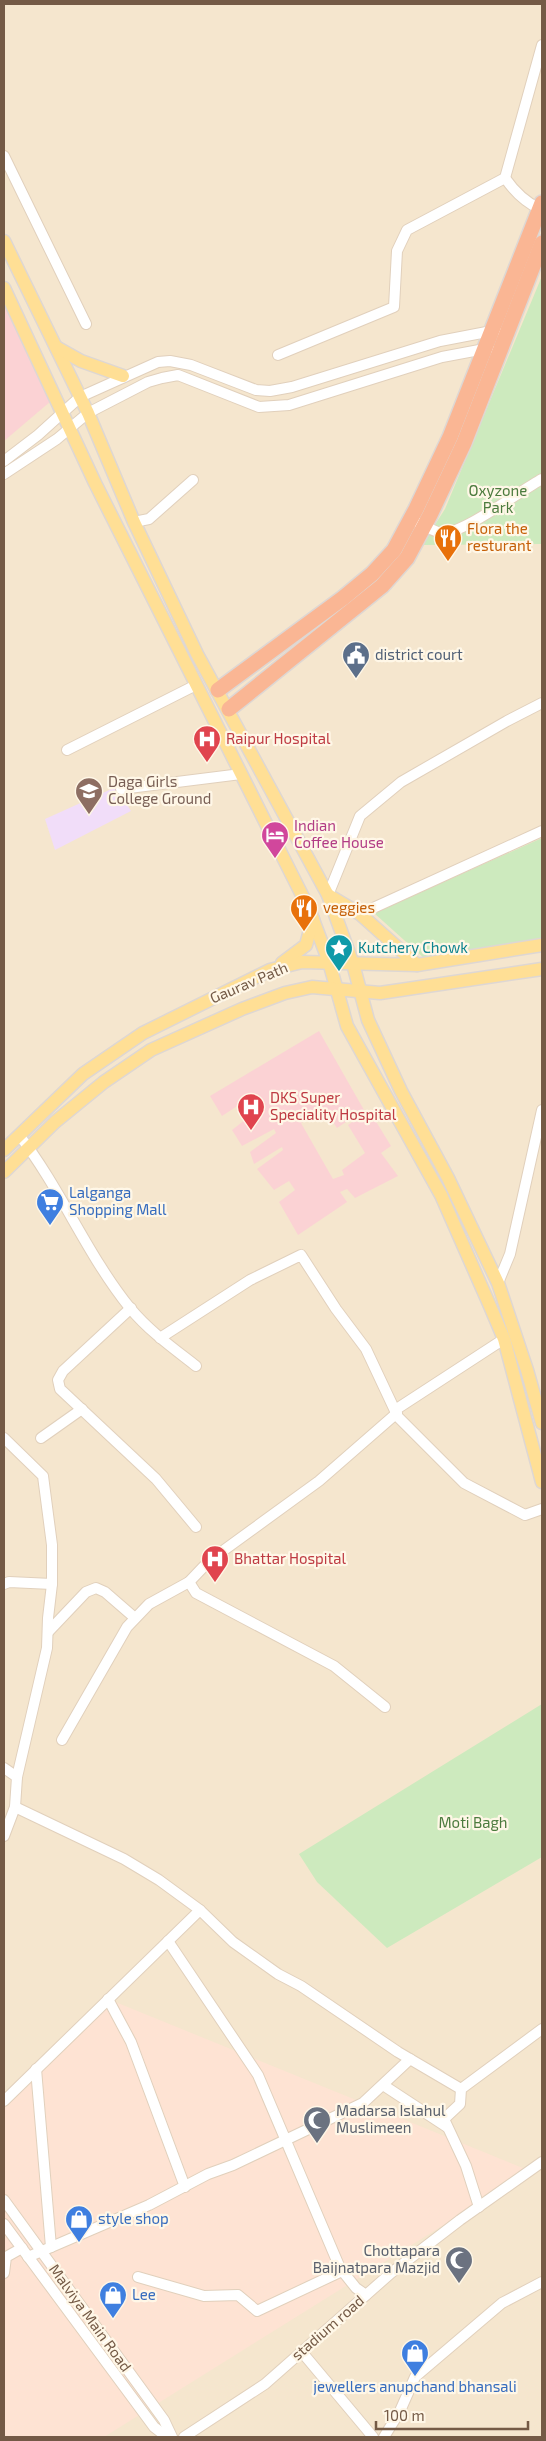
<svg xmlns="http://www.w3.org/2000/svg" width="546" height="2441" viewBox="0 0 546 2441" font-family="'Exo 2',sans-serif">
<rect width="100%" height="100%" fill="#fdf4e0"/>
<rect fill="#f5e6ce" x="4" y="4" width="538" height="2433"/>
<path fill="#fee3d3" d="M108 1999 530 2171 104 2437H4V2096Z"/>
<path fill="#f1ddf9" d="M116 787 131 811 55 850 45 819Z"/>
<g fill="#fbd2d4">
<path d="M4 303 51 401 4 441Z"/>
<path d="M319 1031 364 1110 337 1128 323 1108 301 1123 333 1179 344 1175 342 1170 365 1153 348 1125 369 1110 391 1146 381 1153 398 1176 355 1198 347 1189 340 1192 347 1202 298 1235 279 1202 295 1190 289 1181 274 1190 257 1169 283 1150 282 1147 254 1164 250 1152 276 1133 274 1129 242 1146 232 1130 259 1109 251 1097 222 1116 210 1096Z"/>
</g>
<g fill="#cdeabe">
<path d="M542 276V544L422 545 445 509Z"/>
<path d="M542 838V938L424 958 374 913Z"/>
<path d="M542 1704V1857L387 1948 317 1882 299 1854Z"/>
</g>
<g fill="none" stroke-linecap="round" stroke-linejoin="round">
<g stroke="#e1d0bc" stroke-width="12">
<g id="minor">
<path d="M4 156 86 324"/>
<path d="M505 178C514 191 525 202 540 209"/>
<path d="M278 355 394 307 397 251 407 230 505 178 542 45"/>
<path d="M4 461 38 435 80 397 158 362 170 361 191 365 256 390 270 391 292 387 440 341 497 330"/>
<path d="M4 474 57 439 88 413 148 382 162 378 178 375 259 407 289 405 442 357 490 348"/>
<path d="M411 520C419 522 437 534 443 533 464 533 520 491 542 479"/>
<path d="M134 522 149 519 193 480"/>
<path d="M67 750 196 685"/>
<path d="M121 789 241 774"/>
<path d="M328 895 360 816 401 782 507 721 542 703"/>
<path d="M360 914 542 831"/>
<path d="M19 1135C61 1189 87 1255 130 1308 149 1331 173 1348 196 1366"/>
<path d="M498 1283 510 1254 542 1110"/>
<path d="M131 1308 63 1371 58 1380 60 1389 156 1479 196 1527"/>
<path d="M160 1338 250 1280 301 1255 336 1309 366 1349 398 1417 464 1483 525 1515 542 1509"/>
<path d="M395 1410 504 1339"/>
<path d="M4 1438 43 1476 52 1545V1584L48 1618 47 1648 17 1777 15 1807 4 1836"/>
<path d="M41 1438 82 1409"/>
<path d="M189 1582 196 1593 334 1666 385 1707"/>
<path d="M4 1584 9 1582 52 1584"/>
<path d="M48 1632 86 1592 96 1588 105 1592 135 1618"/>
<path d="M62 1740 127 1627 149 1604 189 1582 209 1561 319 1481 397 1413"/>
<path d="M4 1768 17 1777"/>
<path d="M15 1807 124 1859 159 1880 200 1910 233 1942 278 1974 301 1986 398 2052 461 2089"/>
<path d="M168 1941 258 2075 340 2268 356 2288 366 2295"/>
<path d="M108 1999 131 2042 185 2187"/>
<path d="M36 2069 51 2247"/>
<path d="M383 2085 447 2127"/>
<path d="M4 2101 200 1910"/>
<path d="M4 2200 164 2420 172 2437"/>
<path d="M479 2207 466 2166 444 2119 460 2104 461 2089 542 2029"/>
<path d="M4 2224 154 2427 167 2437"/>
<path d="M28 2257 149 2205 208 2174 233 2165 363 2103 410 2059"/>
<path d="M4 2273 6 2257 22 2248"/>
<path d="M138 2277 204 2296 238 2295 257 2311 342 2271"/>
<path d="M301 2351 373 2437"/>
<path d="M184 2437 265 2384 391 2273 460 2220 542 2162"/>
<path d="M384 2437 400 2411 415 2377 502 2303 542 2282"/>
</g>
</g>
<g stroke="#ded7d3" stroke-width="15">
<g id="major">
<path d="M4 241 88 413 134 522 197 654 328 895 353 964 368 1020 401 1091 448 1178 498 1283 527 1370 542 1423"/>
<path d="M4 288 95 483 309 909 329 962 347 1026 441 1195 490 1306 504 1339 542 1482"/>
<path d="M56 347 81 361 123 376"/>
<path d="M328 895 360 914 417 965"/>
<path d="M282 963 306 945 313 919"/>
<path d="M4 1150 83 1074 143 1033 270 970 302 962 417 965 542 945"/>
<path d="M4 1172 55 1122 104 1082 151 1050 242 1009 285 993 312 987 380 993 542 969"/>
</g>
</g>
<g stroke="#ded7d3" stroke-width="18">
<g id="highway">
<path d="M218 690 343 598 372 574 394 550 416 509 450 437 542 203"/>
<path d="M229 709 382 586 407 558 430 515 464 443 542 243"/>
</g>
</g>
<use href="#minor" stroke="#fff" stroke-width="10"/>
<use href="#major" stroke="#ffdf95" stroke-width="12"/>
<use href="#highway" stroke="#fab694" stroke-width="15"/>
</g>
<defs>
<g id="restaurant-pin" transform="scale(1.4375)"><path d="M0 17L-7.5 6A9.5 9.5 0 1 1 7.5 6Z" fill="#e8710a" stroke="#fff7e7"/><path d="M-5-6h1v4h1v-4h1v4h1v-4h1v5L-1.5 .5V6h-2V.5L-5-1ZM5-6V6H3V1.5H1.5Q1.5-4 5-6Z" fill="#fff"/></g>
<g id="civic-pin" transform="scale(1.4375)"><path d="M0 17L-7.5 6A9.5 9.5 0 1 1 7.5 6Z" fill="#5c6f8a" stroke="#fff7e7"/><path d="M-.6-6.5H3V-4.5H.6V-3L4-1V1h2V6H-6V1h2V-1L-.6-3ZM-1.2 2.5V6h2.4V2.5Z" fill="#fff"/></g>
<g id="hospital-pin" transform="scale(1.4375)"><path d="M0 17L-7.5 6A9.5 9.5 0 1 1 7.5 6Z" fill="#e0444e" stroke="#fff7e7"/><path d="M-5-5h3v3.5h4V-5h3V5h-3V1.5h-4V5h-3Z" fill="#fff"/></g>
<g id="university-pin" transform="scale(1.4375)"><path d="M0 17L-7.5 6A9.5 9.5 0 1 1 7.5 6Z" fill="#8d6e63" stroke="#fff7e7"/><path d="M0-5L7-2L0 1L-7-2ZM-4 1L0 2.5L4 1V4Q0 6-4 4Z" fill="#fff"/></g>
<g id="hotel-pin" transform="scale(1.4375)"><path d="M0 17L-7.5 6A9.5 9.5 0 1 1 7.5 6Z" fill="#d1479c" stroke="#fff7e7"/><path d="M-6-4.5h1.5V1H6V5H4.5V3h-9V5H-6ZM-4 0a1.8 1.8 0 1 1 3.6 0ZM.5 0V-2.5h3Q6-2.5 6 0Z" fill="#fff"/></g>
<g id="sight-pin" transform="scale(1.4375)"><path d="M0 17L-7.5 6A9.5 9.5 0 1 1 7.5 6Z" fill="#0f9aa8" stroke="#fff7e7"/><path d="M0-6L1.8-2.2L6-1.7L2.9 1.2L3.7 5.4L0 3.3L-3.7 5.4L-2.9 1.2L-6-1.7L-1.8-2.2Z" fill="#fff"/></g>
<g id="supermarket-pin" transform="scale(1.4375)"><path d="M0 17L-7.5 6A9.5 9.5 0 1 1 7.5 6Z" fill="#3f7fe0" stroke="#fff7e7"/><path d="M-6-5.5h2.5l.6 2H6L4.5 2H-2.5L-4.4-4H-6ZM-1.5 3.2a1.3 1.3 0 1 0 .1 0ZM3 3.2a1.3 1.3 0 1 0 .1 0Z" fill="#fff"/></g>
<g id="mosque-pin" transform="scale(1.4375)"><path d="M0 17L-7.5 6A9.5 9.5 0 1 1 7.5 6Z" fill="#6b7280" stroke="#fff7e7"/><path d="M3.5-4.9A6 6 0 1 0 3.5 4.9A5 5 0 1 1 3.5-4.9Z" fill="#fff"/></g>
<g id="shop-pin" transform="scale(1.4375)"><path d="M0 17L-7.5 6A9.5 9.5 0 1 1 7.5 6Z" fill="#3f7fe0" stroke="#fff7e7"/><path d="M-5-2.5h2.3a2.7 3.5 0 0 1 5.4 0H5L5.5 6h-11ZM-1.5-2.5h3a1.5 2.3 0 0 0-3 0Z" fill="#fff"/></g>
</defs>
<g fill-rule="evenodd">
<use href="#restaurant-pin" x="448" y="538"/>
<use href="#civic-pin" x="356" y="655"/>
<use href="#hospital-pin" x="207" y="739"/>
<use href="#university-pin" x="89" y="791"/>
<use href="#hotel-pin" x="275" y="835"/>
<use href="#restaurant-pin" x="304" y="908"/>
<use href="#sight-pin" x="339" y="948"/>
<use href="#hospital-pin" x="251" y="1107"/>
<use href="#supermarket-pin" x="50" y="1202"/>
<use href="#hospital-pin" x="215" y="1559"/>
<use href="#mosque-pin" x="317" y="2120"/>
<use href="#shop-pin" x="79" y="2219"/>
<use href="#mosque-pin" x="459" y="2260"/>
<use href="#shop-pin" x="113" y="2295"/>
<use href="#shop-pin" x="415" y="2353"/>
</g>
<g text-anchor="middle" stroke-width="4.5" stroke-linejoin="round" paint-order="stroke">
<g font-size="15" fill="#4c7b3e" stroke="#fff7e7">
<text x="498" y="496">Oxyzone<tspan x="498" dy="17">Park</tspan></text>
<text x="473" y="1828">Moti Bagh</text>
</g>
<g font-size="15" fill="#c56008" stroke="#fff7e7" text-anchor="start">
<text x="467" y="534">Flora the<tspan x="467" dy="17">resturant</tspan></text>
<text x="323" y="913">veggies</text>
</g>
<g font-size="15" fill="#4e5e75" stroke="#fff7e7" text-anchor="start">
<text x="375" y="660">district court</text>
</g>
<g font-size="15" fill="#be3a42" stroke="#fff7e7" text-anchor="start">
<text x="226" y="744">Raipur Hospital</text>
<text x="270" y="1103">DKS Super<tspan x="270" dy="17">Speciality Hospital</tspan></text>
<text x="234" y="1564">Bhattar Hospital</text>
</g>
<g font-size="15" fill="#785e54" stroke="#fff7e7" text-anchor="start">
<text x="108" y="787">Daga Girls<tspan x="108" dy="17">College Ground</tspan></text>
</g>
<g font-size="15" fill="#b23c85" stroke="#fff7e7" text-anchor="start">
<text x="294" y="831">Indian<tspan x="294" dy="17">Coffee House</tspan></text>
</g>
<g font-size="15" fill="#0d838f" stroke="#fff7e7" text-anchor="start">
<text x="358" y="953">Kutchery Chowk</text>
</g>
<g font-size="15" fill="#745a46" stroke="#fff7e7">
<text transform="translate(249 983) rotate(-23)" y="5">Gaurav Path</text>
<text transform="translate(90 2318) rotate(54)" y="5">Malviya Main Road</text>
<text transform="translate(328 2328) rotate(-41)" y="5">stadium road</text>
</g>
<g font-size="15" fill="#366cbe" stroke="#fff7e7" text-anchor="start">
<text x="69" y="1198">Lalganga<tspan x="69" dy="17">Shopping Mall</tspan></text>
<text x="98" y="2224">style shop</text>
<text x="132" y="2300">Lee</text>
<text x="415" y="2392" text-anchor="middle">jewellers anupchand bhansali</text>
</g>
<g font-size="15" fill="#5b616d" stroke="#fff7e7" text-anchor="start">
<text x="336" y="2116">Madarsa Islahul<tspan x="336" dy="17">Muslimeen</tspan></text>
<text x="440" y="2256" text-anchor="end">Chottapara<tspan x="440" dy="17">Baijnatpara Mazjid</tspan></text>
</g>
</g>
<rect width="546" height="2441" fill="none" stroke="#745a46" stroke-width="10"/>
<path d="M376 2421v8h152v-8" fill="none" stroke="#745a46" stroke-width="2.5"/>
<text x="384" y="2421" font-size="15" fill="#745a46" stroke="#fff7e7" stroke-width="4" paint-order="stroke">100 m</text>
</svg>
